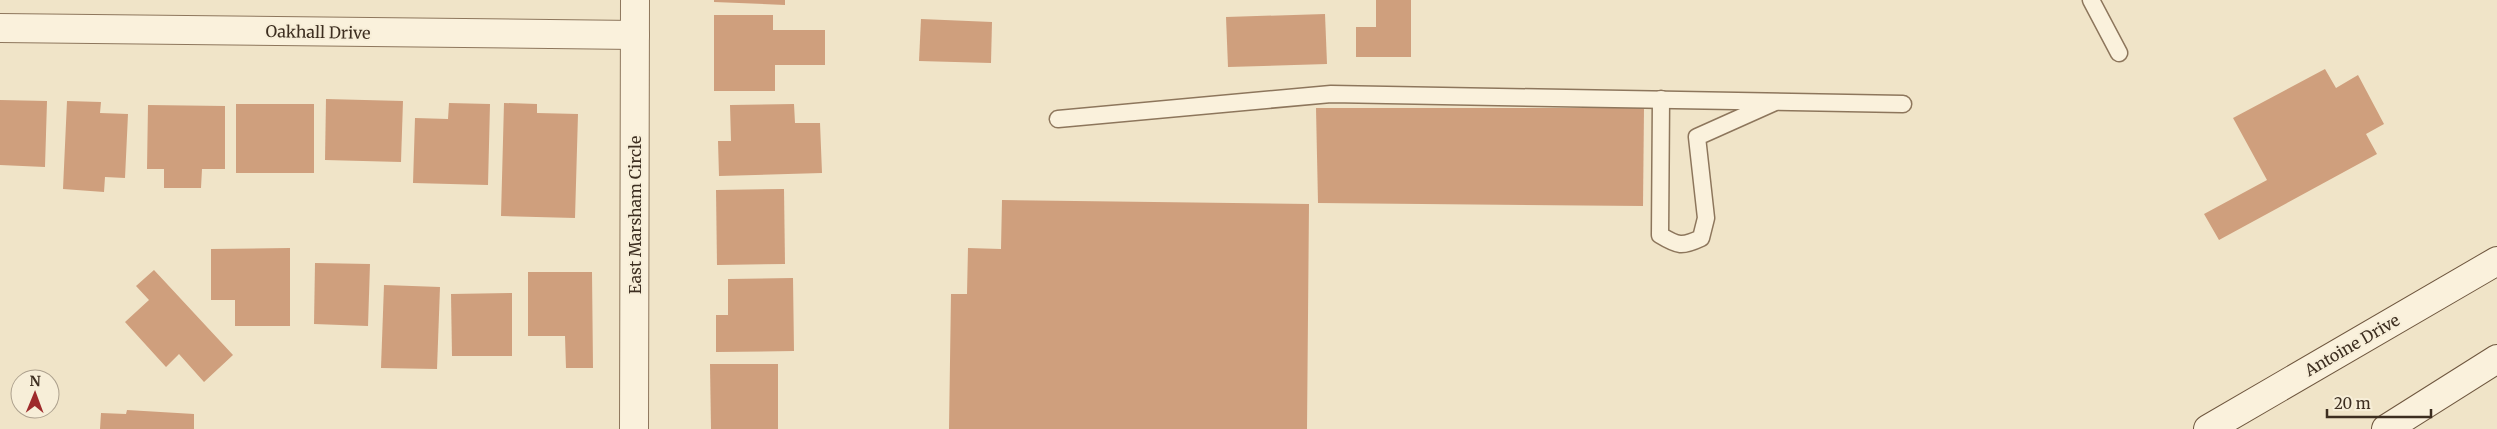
<svg xmlns="http://www.w3.org/2000/svg" width="2497" height="429" viewBox="0 0 2497 429" font-family="Merriweather,serif">
<rect width="100%" height="100%" fill="#f0e4c8"/>
<g fill="#cf9f7d">
<path d="M714 0H785V5L714 2Z"/>
<path d="M1376 0H1411V57H1356V27H1376Z"/>
<path d="M1325 14 1327 64 1228 67 1226 17Z"/>
<path d="M714 15H773V30H825V65H775V91H714Z"/>
<path d="M921 19 992 22 991 63 919 61Z"/>
<path d="M2325 69 2336 88 2358 75 2384 124 2366 134 2377 154 2219 240 2204 214 2267 180 2233 118Z"/>
<path d="M326 99 403 101 401 162 325 160Z"/>
<path d="M0 100 47 101 45 167 0 165Z"/>
<path d="M67 101 101 102 100 113 128 114 125 178 105 177 104 192 63 189Z"/>
<path d="M449 103 490 104 488 185 413 183 415 118 448 119Z"/>
<path d="M504 103 537 104V113L578 114 575 218 501 216Z"/>
<rect x="236" y="104" width="78" height="69"/>
<path d="M794 104 795 123H820L822 173 719 176 718 141H731L730 105Z"/>
<path d="M148 105 225 106V169H202L201 188H164V169H147Z"/>
<path d="M1316 108H1644L1643 206 1318 203Z"/>
<path d="M784 189 785 264 717 265 716 190Z"/>
<path d="M1002 200 1309 204 1307 429H949L951 294H967L968 248 1001 249Z"/>
<path d="M290 248V326H235V300H211V249Z"/>
<path d="M315 263 370 264 368 326 314 324Z"/>
<path d="M154 270 233 355 204 382 179 354 166 367 125 322 149 300 136 286Z"/>
<path d="M528 272H592L593 368H566L565 336H528Z"/>
<path d="M793 278 794 351 716 352V315H728V279Z"/>
<path d="M384 285 440 287 437 369 381 368Z"/>
<path d="M512 293V356H452L451 294Z"/>
<path d="M710 364H778V429H711Z"/>
<path d="M127 410 194 414V429H100L101 413 126 414Z"/>
</g>
<g fill="none" stroke-linecap="round" stroke-linejoin="round">
<g stroke="#8d765c" stroke-width="19">
<g id="lane">
<path d="M2091 0 2119 53"/>
<path d="M1661 99 1660 235C1678 246 1682 247 1701 238L1706 218 1697 137 1773 103"/>
<path d="M1058 119 1331 94 1903 104"/>
</g>
</g>
<g stroke="#8d765c" stroke-width="30">
<g id="street">
<path d="M0 28 635 35"/>
<path d="M634 429 635 0"/>
</g>
</g>
<g stroke="#6f573f" stroke-width="30">
<g id="secondary">
<path d="M2208 429 2497 261"/>
<path d="M2386 429 2497 359"/>
</g>
</g>
<use href="#lane" stroke="#faf1dc" stroke-width="16"/>
<use href="#street" stroke="#faf1dc" stroke-width="28"/>
<use href="#secondary" stroke="#faf1dc" stroke-width="28"/>
</g>
<g text-anchor="middle" stroke-width="4" stroke-linejoin="round" paint-order="stroke">
<g font-size="16" fill="#3d2e20" stroke="#f7eed8">
<text transform="translate(318 32) rotate(1)" y="6">Oakhall Drive</text>
<text transform="translate(635 215) rotate(-90)" y="6">East Marsham Circle</text>
<text transform="translate(2352 345) rotate(-30)" y="6">Antoine Drive</text>
</g>
</g>
<g transform="translate(35 394) rotate(1)"><circle r="24" fill="#f7eed8" stroke="#ada18e"/>
<path d="M0-4L9 19L0 12L-9 19Z" fill="#9e2a2b"/>
<text y="-8" font-size="14" font-weight="bold" text-anchor="middle" fill="#3d2e20">N</text>
</g>
<path d="M2327 409v8h104v-8" fill="none" stroke="#3d2e20" stroke-width="2.5"/>
<text x="2334" y="409" font-size="15" fill="#3d2e20" stroke="#f7eed8" stroke-width="4" paint-order="stroke">20 m</text>
</svg>
